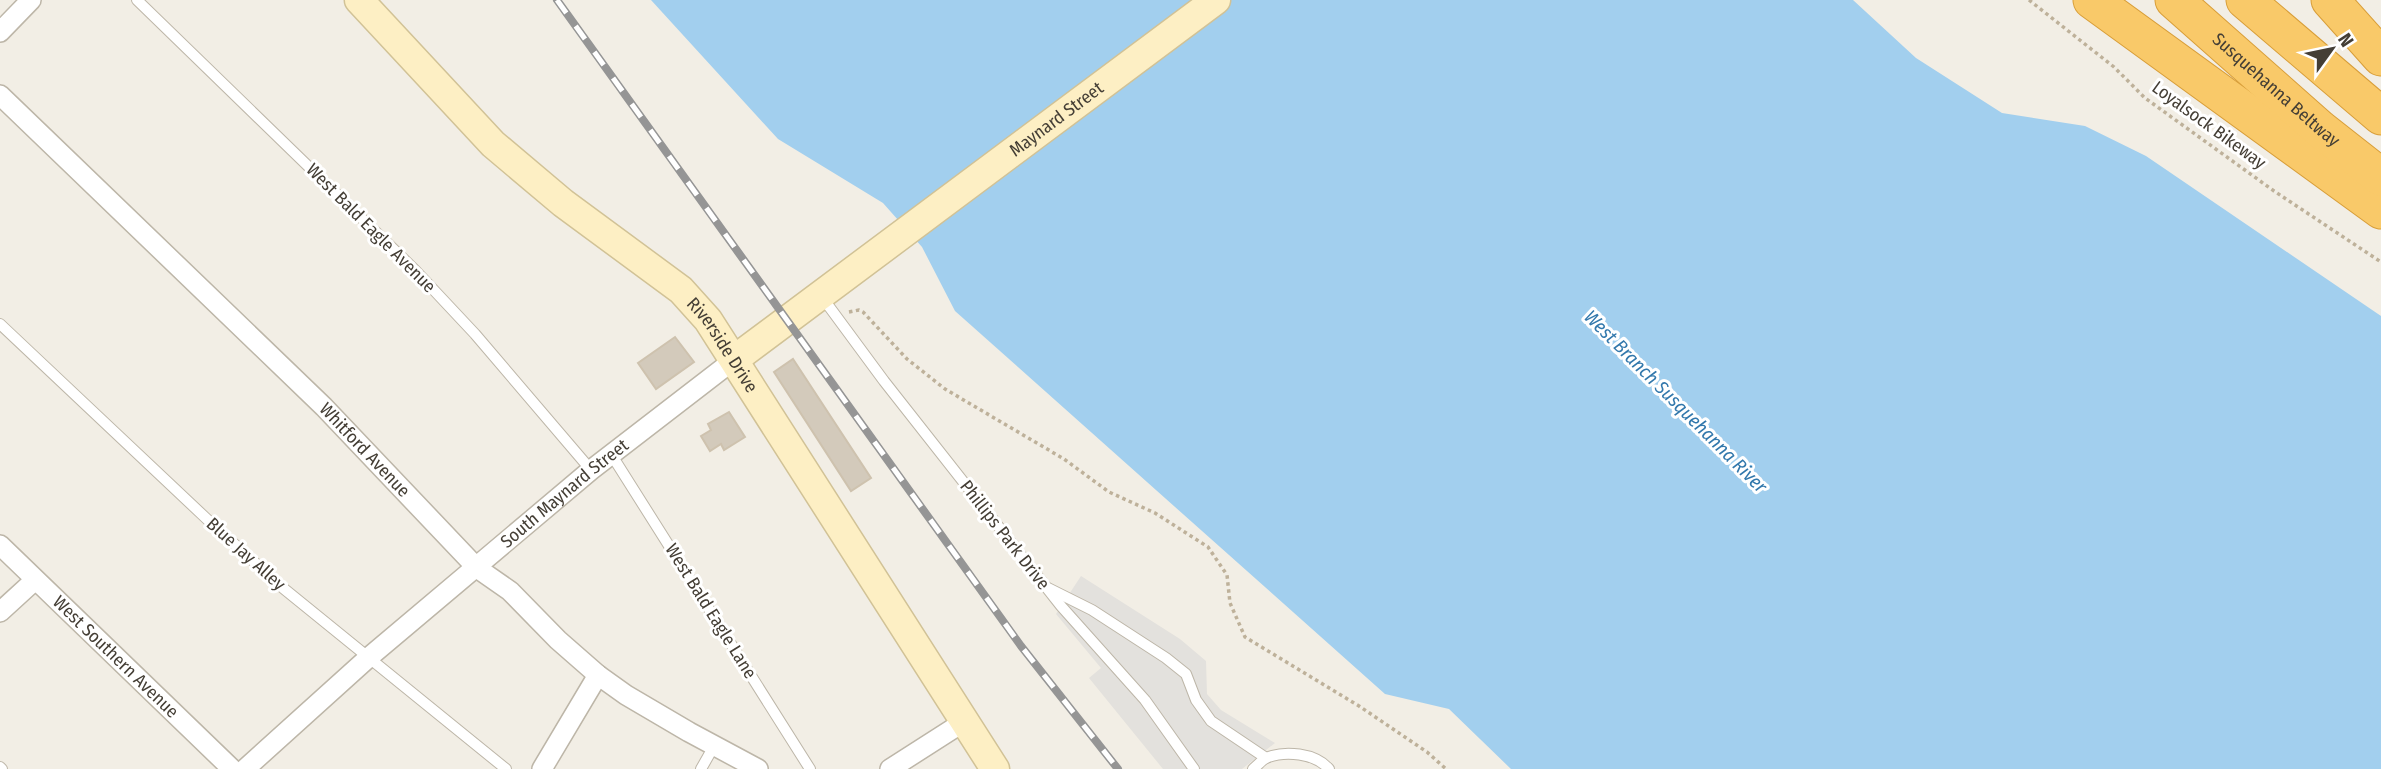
<svg xmlns="http://www.w3.org/2000/svg" width="2381" height="769" viewBox="0 0 2381 769" font-family="'Fira Sans Condensed',sans-serif">
<rect width="100%" height="100%" fill="#f2eee5"/>
<path fill="#e3e1dd" d="M1081 576 1180 639 1206 661 1207 694 1221 710 1275 743 1242 769H1163L1089 678 1101 668 1056 614Z"/>
<path fill="#a2cfee" d="M651 0H1853L1916 58 2002 113 2085 126 2146 156 2381 316V769H1511L1449 709 1385 694 955 311 922 247 883 203 778 139Z"/>
<g fill="#d3cabb" stroke="#cec2ae" stroke-width="2">
<path d="M675 337 694 362 656 389 638 363Z"/>
<path d="M793 359 871 478 851 491 774 372Z"/>
<path d="M729 412 745 437 724 450 721 444 710 451 701 436 711 430 708 424Z"/>
</g>
<g fill="none" stroke-linecap="round" stroke-linejoin="round">
<g stroke="#bdb6a8" stroke-width="12">
<g id="lane">
<path d="M137 0 415 270 475 334 591 470"/>
<path d="M822 297 884 381 1061 606 1145 700 1194 769"/>
<path d="M0 324 210 522 283 588 506 769"/>
<path d="M611 454 810 769"/>
<path d="M1048 588 1092 610 1166 658 1186 674 1196 700 1211 721 1266 758"/>
<path d="M0 767 2 769"/>
<path d="M701 769 714 746"/>
<path d="M1253 769C1257 766 1262 760 1266 758 1285 750 1315 753 1329 769"/>
</g>
</g>
<g stroke="#bdb6a8" stroke-width="22">
<g id="street">
<path d="M0 32 31 0"/>
<path id="s1" d="M0 95 324 407 477 568 510 591 558 640 598 675 626 695 689 732 758 769"/>
<path id="s2" d="M0 545 232 769"/>
<path d="M0 612 35 580"/>
<path id="s3" d="M245 769 368 658 591 470 735 359"/>
<path d="M542 769 598 675"/>
<path d="M890 769 965 721"/>
</g>
</g>
<g stroke="#d1c296" stroke-width="31">
<g id="secondary">
<path id="s4" d="M359 0 493 144 563 203 681 290 708 320 995 769"/>
<path id="s5" d="M735 359 1216 0"/>
</g>
</g>
<g stroke="#d89e39" stroke-width="39">
<g id="highway">
<path d="M2092 0 2381 210"/>
<path id="s6" d="M2174 0 2320 129 2381 177"/>
<path d="M2245 0 2381 116"/>
<path d="M2330 0 2381 57"/>
</g>
</g>
<g stroke="#beb19a" stroke-width="3.5" stroke-dasharray="3.5 3.5" stroke-linecap="butt">
<path d="M2029 0 2114 67 2145 98 2274 191 2381 262"/>
<path d="M849 312 859 310 863 312 907 359 945 389 1064 459 1109 492 1155 513 1208 547 1227 575 1230 603 1245 637 1359 706 1427 752 1446 769"/>
</g>
<use href="#lane" stroke="#fff" stroke-width="10"/>
<use href="#street" stroke="#fff" stroke-width="19"/>
<use href="#secondary" stroke="#fdefc4" stroke-width="28"/>
<use href="#highway" stroke="#f9c969" stroke-width="37"/>
<g stroke="#959595" stroke-width="8">
<path id="rail" d="M557 0 1021 646 1118 769"/>
</g>
<use href="#rail" stroke="#fff" stroke-width="5" stroke-dasharray="16" stroke-linecap="butt"/>
</g>
<g text-anchor="middle" stroke-width="6" stroke-linejoin="round" paint-order="stroke">
<g font-size="18" fill="#443e35" stroke="#fff">
<text dy="6" stroke="none"><textPath href="#s6" startOffset="136">Susquehanna Beltway</textPath></text>
<text dy="6" stroke="none"><textPath href="#s5" startOffset="401">Maynard Street</textPath></text>
<text transform="translate(2209 125) rotate(36)" y="6">Loyalsock Bikeway</text>
<text transform="translate(371 228) rotate(45)" y="6">West Bald Eagle Avenue</text>
<text dy="6" stroke="none"><textPath href="#s4" startOffset="504">Riverside Drive</textPath></text>
<text dy="6" stroke="none"><textPath href="#s1" startOffset="509">Whitford Avenue</textPath></text>
<text dy="6" stroke="none"><textPath href="#s3" startOffset="422">South Maynard Street</textPath></text>
<text transform="translate(1005 535) rotate(52)" y="6">Phillips Park Drive</text>
<text transform="translate(246 554) rotate(42)" y="6">Blue Jay Alley</text>
<text transform="translate(711 611) rotate(58)" y="6">West Bald Eagle Lane</text>
<text dy="6" stroke="none"><textPath href="#s2" startOffset="161">West Southern Avenue</textPath></text>
</g>
<g font-size="19" font-style="italic" fill="#3278ac" stroke="#fff">
<text transform="translate(1676 401) rotate(45)" y="7">West Branch Susquehanna River</text>
</g>
</g>
<g transform="translate(2332 49) rotate(57)" stroke="#ffffff" stroke-width="5" paint-order="stroke">
<path d="M0-5L12 26L0 18L-12 26Z" fill="#443e35"/>
<text y="-10" font-size="19" font-weight="bold" text-anchor="middle" fill="#443e35">N</text>
</g>
</svg>
